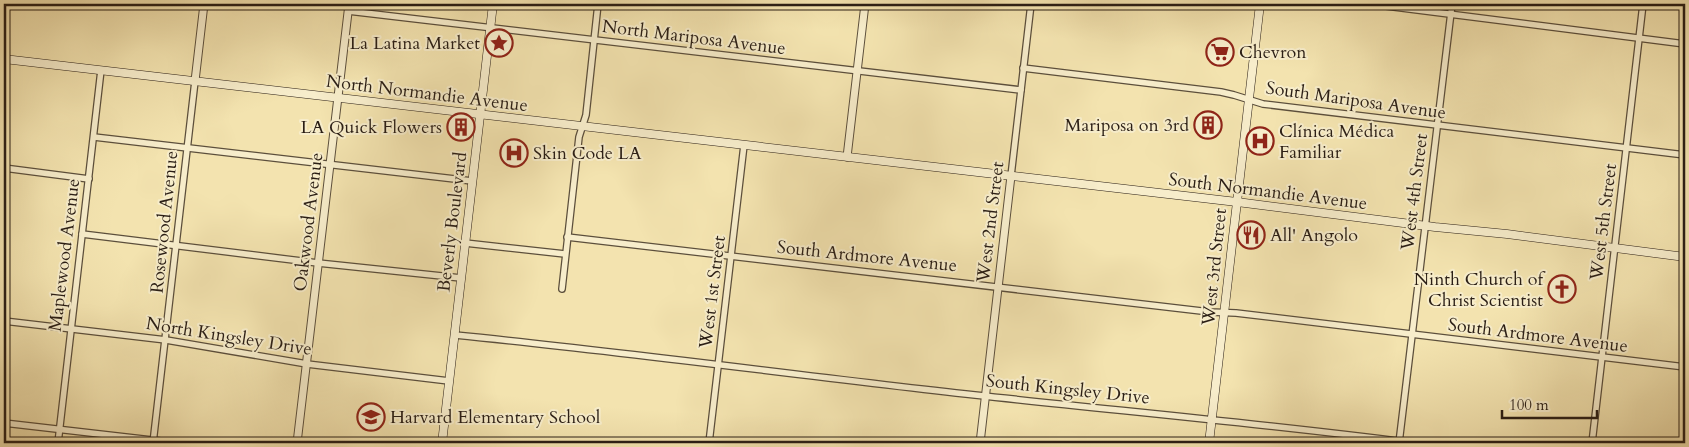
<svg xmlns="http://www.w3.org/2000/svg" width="1689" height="447" viewBox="0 0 1689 447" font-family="Cardo,serif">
<rect width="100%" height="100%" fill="#f3e3af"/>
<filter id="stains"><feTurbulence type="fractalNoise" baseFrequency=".004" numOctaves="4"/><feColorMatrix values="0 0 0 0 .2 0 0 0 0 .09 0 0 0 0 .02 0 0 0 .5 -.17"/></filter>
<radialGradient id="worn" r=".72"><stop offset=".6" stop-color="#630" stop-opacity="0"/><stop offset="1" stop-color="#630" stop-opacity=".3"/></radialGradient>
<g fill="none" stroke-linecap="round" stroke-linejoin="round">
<g stroke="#5c4f3c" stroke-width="8">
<g id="minor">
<path d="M1370 4 1685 44"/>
<path d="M348 11 1021 90"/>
<path d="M1023 68 1221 92 1234 95 1263 104 1685 155"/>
<path d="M94 137 472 181"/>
<path d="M4 168 89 179"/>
<path d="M1011 176 1031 4"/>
<path d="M82 234 318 263 461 278"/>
<path d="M567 237 1210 312 1236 313 1685 367"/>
<path d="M4 240 5 231"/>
<path d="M465 243 565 254"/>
<path d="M562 289 579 137 586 115 598 4"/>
<path d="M4 321 166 340 307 364 449 381"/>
<path d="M455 335C628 352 802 376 975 395 1121 411 1268 424 1414 443"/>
<path d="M4 423 178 443"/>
<path d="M58 443 101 70"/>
<path d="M153 443 195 81"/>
<path d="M709 443 744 145"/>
<path d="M1399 443 1452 4"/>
<path d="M1592 443 1643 4"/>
</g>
</g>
<g stroke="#5c4f3c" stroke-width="9">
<g id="tertiary">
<path d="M195 81 204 4"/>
<path d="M847 157 865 4"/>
<path d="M297 443 349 4"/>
<path d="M980 443 1011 176"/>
</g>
</g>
<g stroke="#2a1e15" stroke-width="9">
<g id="secondary">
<path d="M4 59 1237 202 1435 227 1507 234 1685 257"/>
<path d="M442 443 493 4"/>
<path d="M1209 443 1260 4"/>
</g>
</g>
<use href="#minor" stroke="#f7edcb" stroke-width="5.5"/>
<use href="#tertiary" stroke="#f7edcb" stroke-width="7"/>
<use href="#secondary" stroke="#f7edcb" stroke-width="8"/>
</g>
<defs>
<g id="sight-ring" transform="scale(1.4375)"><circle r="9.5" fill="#f7edcb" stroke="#8f2418" stroke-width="1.5"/><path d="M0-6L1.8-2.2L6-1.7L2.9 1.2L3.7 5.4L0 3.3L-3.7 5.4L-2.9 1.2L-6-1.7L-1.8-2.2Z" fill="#8f2418"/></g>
<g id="supermarket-ring" transform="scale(1.4375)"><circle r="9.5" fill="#f7edcb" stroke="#8f2418" stroke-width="1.5"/><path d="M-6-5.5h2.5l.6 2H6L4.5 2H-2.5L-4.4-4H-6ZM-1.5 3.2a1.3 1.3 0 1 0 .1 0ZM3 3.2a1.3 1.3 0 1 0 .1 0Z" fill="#8f2418"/></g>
<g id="building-ring" transform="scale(1.4375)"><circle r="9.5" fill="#f7edcb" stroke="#8f2418" stroke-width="1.5"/><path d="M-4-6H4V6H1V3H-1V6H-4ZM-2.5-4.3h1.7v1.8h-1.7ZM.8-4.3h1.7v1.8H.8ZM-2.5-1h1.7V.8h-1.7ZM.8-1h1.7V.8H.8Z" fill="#8f2418"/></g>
<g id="hospital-ring" transform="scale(1.4375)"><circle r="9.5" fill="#f7edcb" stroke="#8f2418" stroke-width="1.5"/><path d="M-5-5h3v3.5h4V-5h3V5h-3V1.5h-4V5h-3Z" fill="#8f2418"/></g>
<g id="restaurant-ring" transform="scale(1.4375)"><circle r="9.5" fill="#f7edcb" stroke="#8f2418" stroke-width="1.5"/><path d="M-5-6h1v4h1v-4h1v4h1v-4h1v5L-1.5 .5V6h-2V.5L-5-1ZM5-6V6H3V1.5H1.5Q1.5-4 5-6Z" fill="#8f2418"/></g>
<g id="church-ring" transform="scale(1.4375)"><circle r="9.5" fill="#f7edcb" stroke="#8f2418" stroke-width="1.5"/><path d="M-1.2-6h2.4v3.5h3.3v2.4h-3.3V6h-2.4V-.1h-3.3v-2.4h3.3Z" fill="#8f2418"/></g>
<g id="school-ring" transform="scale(1.4375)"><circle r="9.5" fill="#f7edcb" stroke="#8f2418" stroke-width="1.5"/><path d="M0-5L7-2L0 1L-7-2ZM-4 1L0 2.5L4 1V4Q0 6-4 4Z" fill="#8f2418"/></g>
</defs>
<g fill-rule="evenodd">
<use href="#sight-ring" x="499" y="43"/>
<use href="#supermarket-ring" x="1220" y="52"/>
<use href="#building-ring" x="1208" y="125"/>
<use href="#building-ring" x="461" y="127"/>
<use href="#hospital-ring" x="1260" y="141"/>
<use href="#hospital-ring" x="514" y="153"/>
<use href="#restaurant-ring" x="1251" y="235"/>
<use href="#church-ring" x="1562" y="289"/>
<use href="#school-ring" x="371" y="417"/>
</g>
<g text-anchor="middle" stroke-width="4" stroke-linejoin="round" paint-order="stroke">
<g font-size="18" fill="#2a1e15" stroke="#f7edcb">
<text transform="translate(694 37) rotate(7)" y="6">North Mariposa Avenue</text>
<text transform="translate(427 93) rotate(7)" y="6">North Normandie Avenue</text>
<text transform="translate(1356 100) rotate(8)" y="6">South Mariposa Avenue</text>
<text transform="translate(1268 191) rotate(7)" y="6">South Normandie Avenue</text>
<text transform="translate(1414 192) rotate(-83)" y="6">West 4th Street</text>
<text transform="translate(164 222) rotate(-84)" y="6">Rosewood Avenue</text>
<text transform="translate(308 222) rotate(-83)" y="6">Oakwood Avenue</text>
<text transform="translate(452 222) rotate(-83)" y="6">Beverly Boulevard</text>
<text transform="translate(990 222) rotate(-83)" y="6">West 2nd Street</text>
<text transform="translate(1603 222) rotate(-83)" y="6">West 5th Street</text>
<text transform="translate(64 255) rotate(-83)" y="6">Maplewood Avenue</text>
<text transform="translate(867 256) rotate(6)" y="6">South Ardmore Avenue</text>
<text transform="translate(1214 267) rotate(-84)" y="6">West 3rd Street</text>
<text transform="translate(712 292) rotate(-83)" y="6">West 1st Street</text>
<text transform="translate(1538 335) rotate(7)" y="6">South Ardmore Avenue</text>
<text transform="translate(229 336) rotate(9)" y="6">North Kingsley Drive</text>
<text transform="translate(1068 389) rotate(6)" y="6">South Kingsley Drive</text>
</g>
<g font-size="18" fill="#2a1e15" stroke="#f7edcb" text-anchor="start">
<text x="480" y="49" text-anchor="end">La Latina Market</text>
<text x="1239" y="58">Chevron</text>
<text x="1189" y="131" text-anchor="end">Mariposa on 3rd</text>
<text x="442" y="133" text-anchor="end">LA Quick Flowers</text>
<text x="1279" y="137">Clínica Médica<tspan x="1279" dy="21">Familiar</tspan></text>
<text x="533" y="159">Skin Code LA</text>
<text x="1270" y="241">All' Angolo</text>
<text x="1543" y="285" text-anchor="end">Ninth Church of<tspan x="1543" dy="21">Christ Scientist</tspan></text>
<text x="390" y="423">Harvard Elementary School</text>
</g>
</g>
<rect width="1689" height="447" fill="none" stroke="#f3e3af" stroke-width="20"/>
<rect x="5" y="5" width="1679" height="437" fill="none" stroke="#2a1e15" stroke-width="2.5"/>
<rect x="10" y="10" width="1669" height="427" fill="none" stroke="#2a1e15"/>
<path d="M1502 410v8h95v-8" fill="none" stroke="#2a1e15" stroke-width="2.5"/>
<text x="1509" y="410" font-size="15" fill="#2a1e15" stroke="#f7edcb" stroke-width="4" paint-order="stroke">100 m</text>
<rect width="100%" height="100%" filter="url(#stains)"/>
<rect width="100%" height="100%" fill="url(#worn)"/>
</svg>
